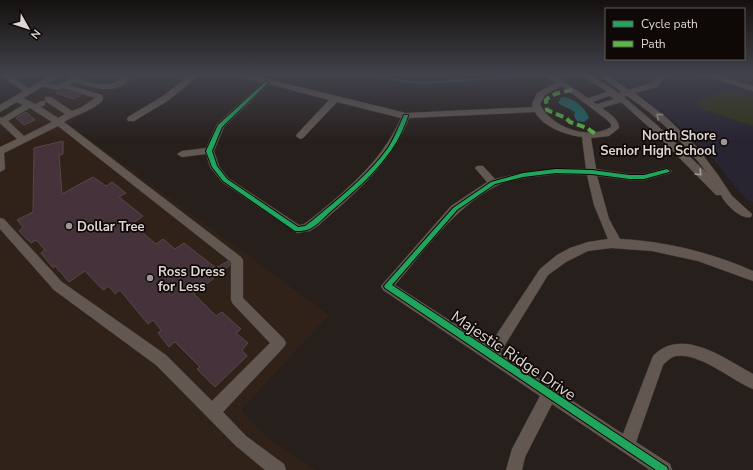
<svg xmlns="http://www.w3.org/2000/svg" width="753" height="470" viewBox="0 0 753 470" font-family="'Nunito Sans',sans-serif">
<rect width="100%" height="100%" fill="#261f1c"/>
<path fill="#312219" d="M71 75H140L69 124 329 315 241 410 270 440 315 470H0V118Z"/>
<path fill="#282432" d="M609 75H753V202L746 199 713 159 678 125 645 98Z"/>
<path fill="#303116" d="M727 93 753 95V126L696 107C704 96 714 94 727 93Z"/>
<path fill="#196767" d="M561 97C573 97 585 107 589 118L584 122 577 121 574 116 575 112 558 103Z"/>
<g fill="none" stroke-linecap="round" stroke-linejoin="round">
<path stroke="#196767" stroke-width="2" d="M378 75 403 81 423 83 508 77"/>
</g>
<g fill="#45323a" stroke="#504a49">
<path d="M63 90 81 95 74 99 56 93Z"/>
<path d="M26 112 35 120 24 125 16 118Z"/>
<path d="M63 141V154L59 155 62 194 93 177 106 186 112 182 126 193 119 197 143 216 132 224 156 244 163 239 175 249 184 243 216 268 228 261 230 263V265L194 294 216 316 222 312 241 329 236 333 248 343 242 350 247 356 215 387 197 369 200 367 175 342 169 347 158 333 161 330 153 320 148 324 120 290 115 294 109 286 103 290 85 271 69 282 55 266 53 268 41 253 45 250 36 240 31 243 19 231 23 227 17 220 33 212 34 148Z"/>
</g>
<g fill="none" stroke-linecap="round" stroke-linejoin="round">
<g stroke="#3f3936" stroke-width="1">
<g id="minor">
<path d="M2 75H11L33 92 29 94H26Z"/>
<path d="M114 75H124L130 79C115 96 93 87 75 82L69 85 102 95 103 100C93 111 76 114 64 122L241 257 243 260V298L284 339 286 343 284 347 223 412 246 436 284 464 286 470H265L236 446 156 365 54 290 0 229V218L4 219 62 282 166 355 212 401 270 343 233 304 231 300V262L58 126 4 153 5 169 0 172V147L17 139 0 123V117L2 118 23 105 15 101V97H21L35 104 42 101H45V105L41 107 58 118 65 114 45 101V97H51L72 111 82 107 95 98 63 88 58 90 41 86V82L57 85 74 77C89 81 106 90 121 79ZM30 108 52 122 24 136 8 121Z"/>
<path d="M190 75H199L169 100 134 121H128L127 119 128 117 163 96Z"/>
<path d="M237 75H251L406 113 533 107 532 104 537 93 556 83 544 75H554L588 98 607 92 581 75H591L619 93 622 92 598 75H607L629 90 651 83 658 75H666L657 87 635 93 667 118 697 147 718 175 732 196 752 214 751 217C741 220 725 204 721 195H716L651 129 621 102 602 108C609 113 619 119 619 128L609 136 591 138 596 169 629 174H644L667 168 672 171 670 173 644 180H629L597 176 609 219 620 239C665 241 712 253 753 271V281L698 261 652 251 611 248 588 251 566 262 548 275 500 353 623 434 653 356C682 326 725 359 753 374V389C731 380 701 353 676 356 671 357 667 361 663 365L636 442 670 464 672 470H650L552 404 525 457 522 470H506L512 449 540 396 383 290 381 286 451 206 487 182 475 168 477 166H483L495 179C527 171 553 168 586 169L582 137C566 135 543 127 535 112L409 118C391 164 355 193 319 225L310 231 297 233 222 182 210 167 206 154 182 157 177 154 182 151 206 148 217 124 262 83ZM269 84 329 100 297 134 296 136 300 139 303 138 337 102 401 118C386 152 361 177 333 201 323 209 314 217 304 224L299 225 228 178 219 166 214 151 224 127ZM562 86 606 119 611 124V127C589 141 550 127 540 104L545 95ZM609 96 614 99 597 104 593 102ZM627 96C659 117 685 144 708 174L657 125 624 97ZM556 174 587 175 594 205 608 239 588 242 570 248 557 255 540 269 489 346 395 285C425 250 454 208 496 186 512 177 538 177 556 174Z"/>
<path d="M704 75H717L753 86V91Z"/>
</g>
</g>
<g stroke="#3f3936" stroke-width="1">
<path id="major" d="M51 75H62L0 112V105Z"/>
</g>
<use href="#minor" fill="#625751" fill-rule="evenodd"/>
<use href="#major" fill="#65574f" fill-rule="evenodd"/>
<path stroke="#58b947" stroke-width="4" stroke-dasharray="8 4" stroke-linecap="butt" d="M572 90C562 92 553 93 546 100L547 110 566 118 570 122 587 128 597 135"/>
<g stroke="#0e0907" stroke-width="2">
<g id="cycleway">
<path d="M266 81 269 82 222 127 212 151 217 166 227 179 298 227 305 226 313 220C339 198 368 176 388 148 395 137 399 126 404 115H408V116C404 127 399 139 392 149 375 174 352 193 329 213 323 219 315 227 307 230 303 231 299 231 295 231L223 181 212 167 206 151 218 125Z"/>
<path d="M556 169 592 170 629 175H644L667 169 670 171 669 172 644 179H629L592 174 556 173 523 177 495 184 457 210 392 285 667 467 668 470H656L385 288 384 286 453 208 491 182 523 173Z"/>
</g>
</g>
<use href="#cycleway" fill="#20a55d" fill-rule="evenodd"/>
</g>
<defs><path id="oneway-chevron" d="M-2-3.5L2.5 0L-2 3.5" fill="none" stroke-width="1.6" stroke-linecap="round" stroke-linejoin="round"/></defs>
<g stroke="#a69d98">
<use href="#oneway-chevron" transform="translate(659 116) rotate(-140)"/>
<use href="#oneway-chevron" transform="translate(699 173) rotate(46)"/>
</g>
<linearGradient id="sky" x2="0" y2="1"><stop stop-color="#15110f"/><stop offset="0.53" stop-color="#41424b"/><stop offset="1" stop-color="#41424b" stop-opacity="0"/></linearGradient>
<rect width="753" height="141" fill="url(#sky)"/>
<g fill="#9e9692" stroke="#0e0907" stroke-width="1.5">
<circle cx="724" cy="142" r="4"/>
<circle cx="69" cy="226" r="4"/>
<circle cx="150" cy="278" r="4"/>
</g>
<g text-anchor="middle" stroke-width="3.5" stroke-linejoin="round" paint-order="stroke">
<g font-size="13" font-weight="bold" fill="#ded6d2" stroke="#0e0907" text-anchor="start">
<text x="716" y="140" text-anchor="end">North Shore<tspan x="716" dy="15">Senior High School</tspan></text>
<text x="77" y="231">Dollar Tree</text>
<text x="158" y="276">Ross Dress<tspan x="158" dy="15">for Less</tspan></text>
</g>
<g font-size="16" fill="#ded6d2" stroke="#0e0907">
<text transform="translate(514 355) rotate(34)" y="6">Majestic Ridge Drive</text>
</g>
</g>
<rect x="605" y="8" width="140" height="52" fill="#0e0907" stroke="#615b58"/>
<rect x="613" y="21" width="20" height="6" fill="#20a55d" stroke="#615b58"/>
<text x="641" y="28" font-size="12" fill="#ded6d2">Cycle path</text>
<rect x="613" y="41" width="20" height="6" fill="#58b947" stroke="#615b58"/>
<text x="641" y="48" font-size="12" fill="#ded6d2">Path</text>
<g transform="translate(28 28) rotate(129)" stroke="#0e0907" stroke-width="3" paint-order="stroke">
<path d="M0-3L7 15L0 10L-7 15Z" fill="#ded6d2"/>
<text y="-6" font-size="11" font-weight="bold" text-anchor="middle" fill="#ded6d2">N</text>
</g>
</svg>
